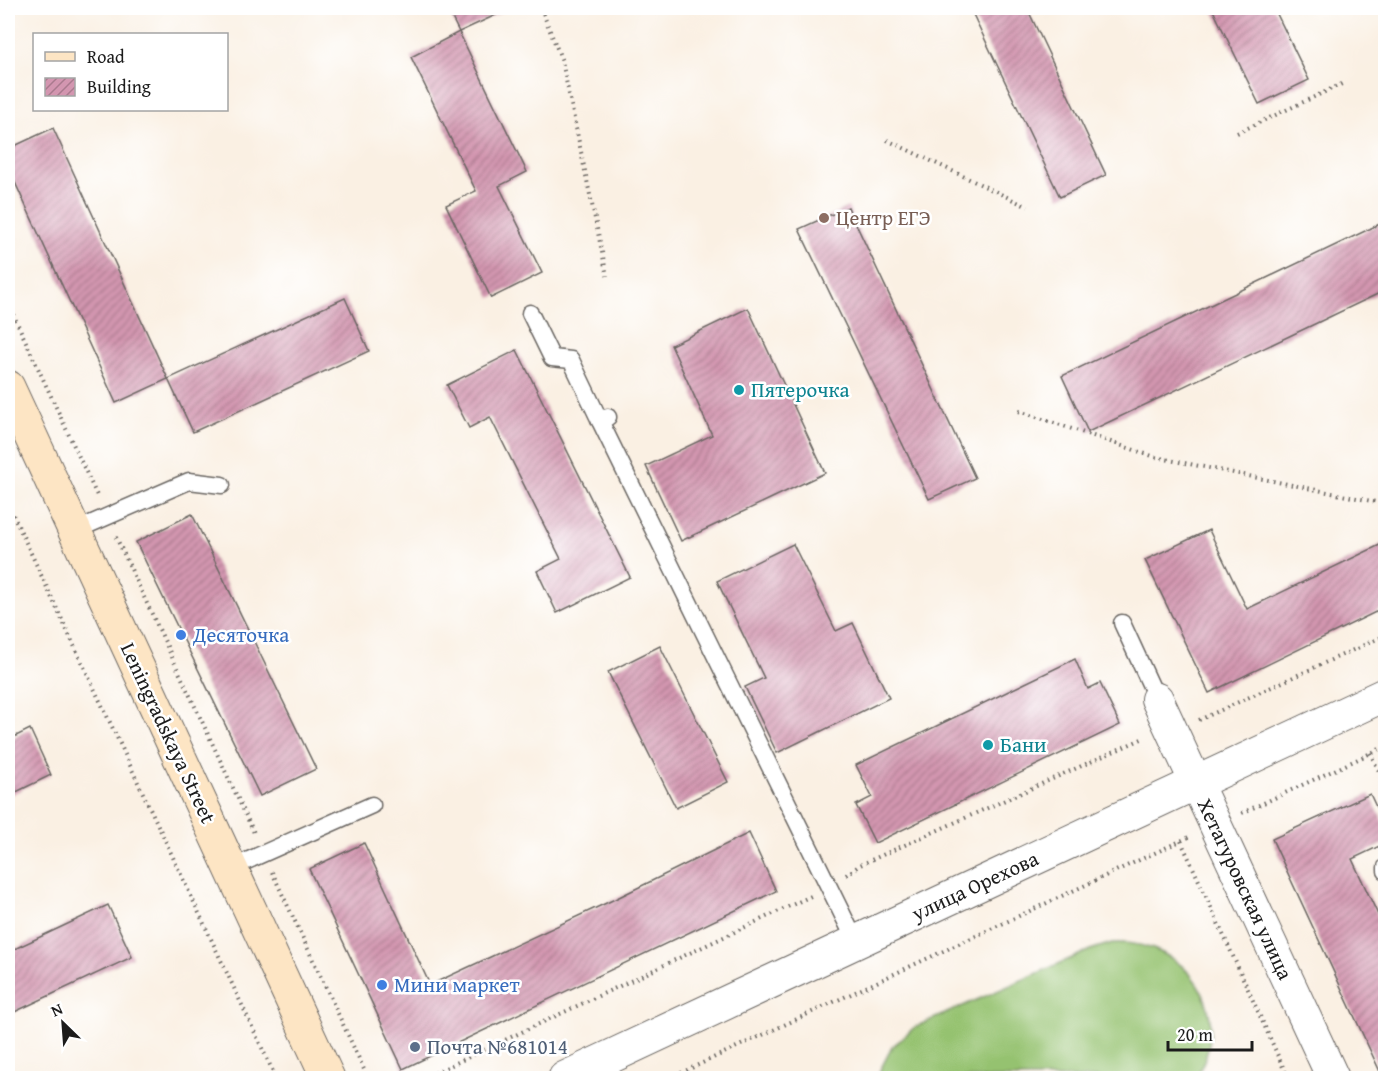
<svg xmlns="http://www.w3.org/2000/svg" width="1393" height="1086" viewBox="0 0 1393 1086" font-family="'Gentium Book Plus',serif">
<defs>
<pattern id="building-hatch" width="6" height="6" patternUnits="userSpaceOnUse" patternTransform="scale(1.5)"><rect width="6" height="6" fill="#d396b0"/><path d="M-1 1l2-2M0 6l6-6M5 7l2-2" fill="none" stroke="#aa7a8e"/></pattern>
</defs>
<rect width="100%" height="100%" fill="#fff"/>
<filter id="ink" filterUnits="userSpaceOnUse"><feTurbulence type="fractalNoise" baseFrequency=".0167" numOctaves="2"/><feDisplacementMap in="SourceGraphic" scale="12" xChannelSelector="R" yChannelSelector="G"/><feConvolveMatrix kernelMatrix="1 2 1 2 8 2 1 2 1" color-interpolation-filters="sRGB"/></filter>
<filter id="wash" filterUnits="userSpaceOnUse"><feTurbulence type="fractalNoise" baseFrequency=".008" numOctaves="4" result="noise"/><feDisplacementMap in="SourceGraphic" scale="24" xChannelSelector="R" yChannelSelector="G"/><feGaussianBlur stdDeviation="1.35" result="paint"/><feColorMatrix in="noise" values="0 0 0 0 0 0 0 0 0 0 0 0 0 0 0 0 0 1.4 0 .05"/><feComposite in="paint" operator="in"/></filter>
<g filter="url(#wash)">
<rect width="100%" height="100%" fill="#faf0e3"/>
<path fill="#95c270" stroke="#586f46" stroke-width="1.5" d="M1112 943C1188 939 1237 1013 1195 1078H876L892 1047 915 1027 1090 950Z"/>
<g id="blocks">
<g fill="url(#building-hatch)">
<path d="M447 8H511L459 32Z"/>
<path d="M970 8H1027L1106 175 1060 197Z"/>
<path d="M1212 8H1274L1309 80 1259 104Z"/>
<path d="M459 32 527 172 499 186 542 273 491 298 446 205 476 191 411 57Z"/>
<path d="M53 128 168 379 116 403 8 167V149Z"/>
<path d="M848 207 975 478 929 499 799 229Z"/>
<path d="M1386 221V290L1088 432 1062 376Z"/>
<path d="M345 298 369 351 193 432 168 379Z"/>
<path d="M748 308 825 473 681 541 646 466 712 435 671 345Z"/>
<path d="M517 350 630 577 557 613 537 571 561 559 490 417 469 428 447 385Z"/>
<path d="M192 514 316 769 260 796 136 542Z"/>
<path d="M1209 530 1247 609 1386 542V607L1209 693 1145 560Z"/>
<path d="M793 544 836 631 853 623 889 698 777 753 745 687 764 678 717 581Z"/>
<path d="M660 646 728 782 676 808 608 672Z"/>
<path d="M1075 659 1088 689 1100 683 1120 725 875 843 856 805 872 797 856 765Z"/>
<path d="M30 729 51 775 8 796V740Z"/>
<path d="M1370 794 1386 828V843L1352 859 1386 932V1078H1383L1272 839Z"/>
<path d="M749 833 776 891 403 1069 309 869 364 843 430 985 615 899Z"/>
<path d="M108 905 132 957 8 1015V952Z"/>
</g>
</g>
</g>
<g filter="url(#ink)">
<use href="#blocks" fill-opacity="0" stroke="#6a6662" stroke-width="1.5"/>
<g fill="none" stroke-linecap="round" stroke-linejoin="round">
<g stroke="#6a6662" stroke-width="19">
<g id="service">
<path d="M530 313 552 358 571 360 600 421"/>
<path d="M608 417 600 421 856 942"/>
<path d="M74 531 189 481 222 485"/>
<path d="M1122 623 1157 699"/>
<path d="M1386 867V871"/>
<path d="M231 868 372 805"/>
</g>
</g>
<g stroke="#6a6662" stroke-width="34">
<path id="minor" d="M1157 699 1333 1078"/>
</g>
<g stroke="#6a6662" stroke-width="35">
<path id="tertiary" d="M565 1078 1386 694"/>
</g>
<g stroke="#6a6662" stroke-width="35">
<path id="secondary" d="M8 387 328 1078"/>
</g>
<g stroke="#6a6662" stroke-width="4" stroke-dasharray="1.5 4.5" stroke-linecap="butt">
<path d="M541 8 562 61 607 276"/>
<path d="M1237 133 1344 83"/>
<path d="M887 140 1028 207"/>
<path d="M8 303 98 498"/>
<path d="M1019 411 1155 457 1386 504"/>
<path d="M8 504 276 1078"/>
<path d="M116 537 255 835"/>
<path d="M1199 720 1386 635"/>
<path d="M1370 753 1386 785"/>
<path d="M1242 813 1386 746"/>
<path d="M1181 841 1288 1078"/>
<path d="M272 872 368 1078"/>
<path d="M846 875 860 865 1144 738"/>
<path d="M424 1078 811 896"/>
<path d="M670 1078 1189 837"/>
</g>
<use href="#service" stroke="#fff" stroke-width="16"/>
<use href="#minor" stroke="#fff" stroke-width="32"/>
<use href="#tertiary" stroke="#fff" stroke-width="33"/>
<use href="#secondary" stroke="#fde5c4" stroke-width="33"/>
</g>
</g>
<circle fill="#8d6e63" stroke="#fff" stroke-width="2" cx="824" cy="218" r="6"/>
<g fill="#0f9aa8" stroke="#fff" stroke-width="2">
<circle cx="739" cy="390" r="6"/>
<circle cx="988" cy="745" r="6"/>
</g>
<g fill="#3f7fe0" stroke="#fff" stroke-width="2">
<circle cx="181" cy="635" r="6"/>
<circle cx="382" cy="985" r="6"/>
</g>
<circle fill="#5c6f8a" stroke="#fff" stroke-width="2" cx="415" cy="1047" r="6"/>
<g text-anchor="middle" stroke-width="5" stroke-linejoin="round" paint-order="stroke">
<g font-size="21" fill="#785e54" stroke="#fff" text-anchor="start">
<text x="836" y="225">Центр ЕГЭ</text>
</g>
<g font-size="21" fill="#0d838f" stroke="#fff" text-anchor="start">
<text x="751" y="397">Пятерочка</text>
<text x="1000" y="752">Бани</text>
</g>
<g font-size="21" fill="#366cbe" stroke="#fff" text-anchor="start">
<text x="193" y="642">Десяточка</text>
<text x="394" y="992">Мини маркет</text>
</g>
<g font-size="21" fill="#1c1c1c" stroke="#fff">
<text transform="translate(168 733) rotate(65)" y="7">Leningradskaya Street</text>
<text transform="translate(975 886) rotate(-25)" y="7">улица Орехова</text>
<text transform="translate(1245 889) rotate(65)" y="7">Хетагуровская улица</text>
</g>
<g font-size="21" fill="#4e5e75" stroke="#fff" text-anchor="start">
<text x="427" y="1054">Почта №681014</text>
</g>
</g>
<rect width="1393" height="1086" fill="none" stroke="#fff" stroke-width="30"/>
<rect x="33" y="33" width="195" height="78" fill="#ffffff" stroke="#a4a4a4" stroke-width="1.5"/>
<rect x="45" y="52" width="30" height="9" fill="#fde5c4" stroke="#a4a4a4" stroke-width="1.5"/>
<text x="87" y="63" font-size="18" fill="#1c1c1c">Road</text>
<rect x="45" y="78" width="30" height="18" fill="url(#building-hatch)" stroke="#a4a4a4" stroke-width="1.5"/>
<text x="87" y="93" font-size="18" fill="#1c1c1c">Building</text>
<g transform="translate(63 1023) rotate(335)" stroke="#ffffff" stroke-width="4.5" paint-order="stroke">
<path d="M0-4.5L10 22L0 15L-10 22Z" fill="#1c1c1c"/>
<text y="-9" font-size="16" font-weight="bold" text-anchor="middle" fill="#1c1c1c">N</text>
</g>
<path d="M1168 1041v9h84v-9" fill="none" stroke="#1c1c1c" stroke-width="3"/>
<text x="1177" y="1041" font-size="18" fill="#1c1c1c" stroke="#ffffff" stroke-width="4.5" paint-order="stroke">20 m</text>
</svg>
